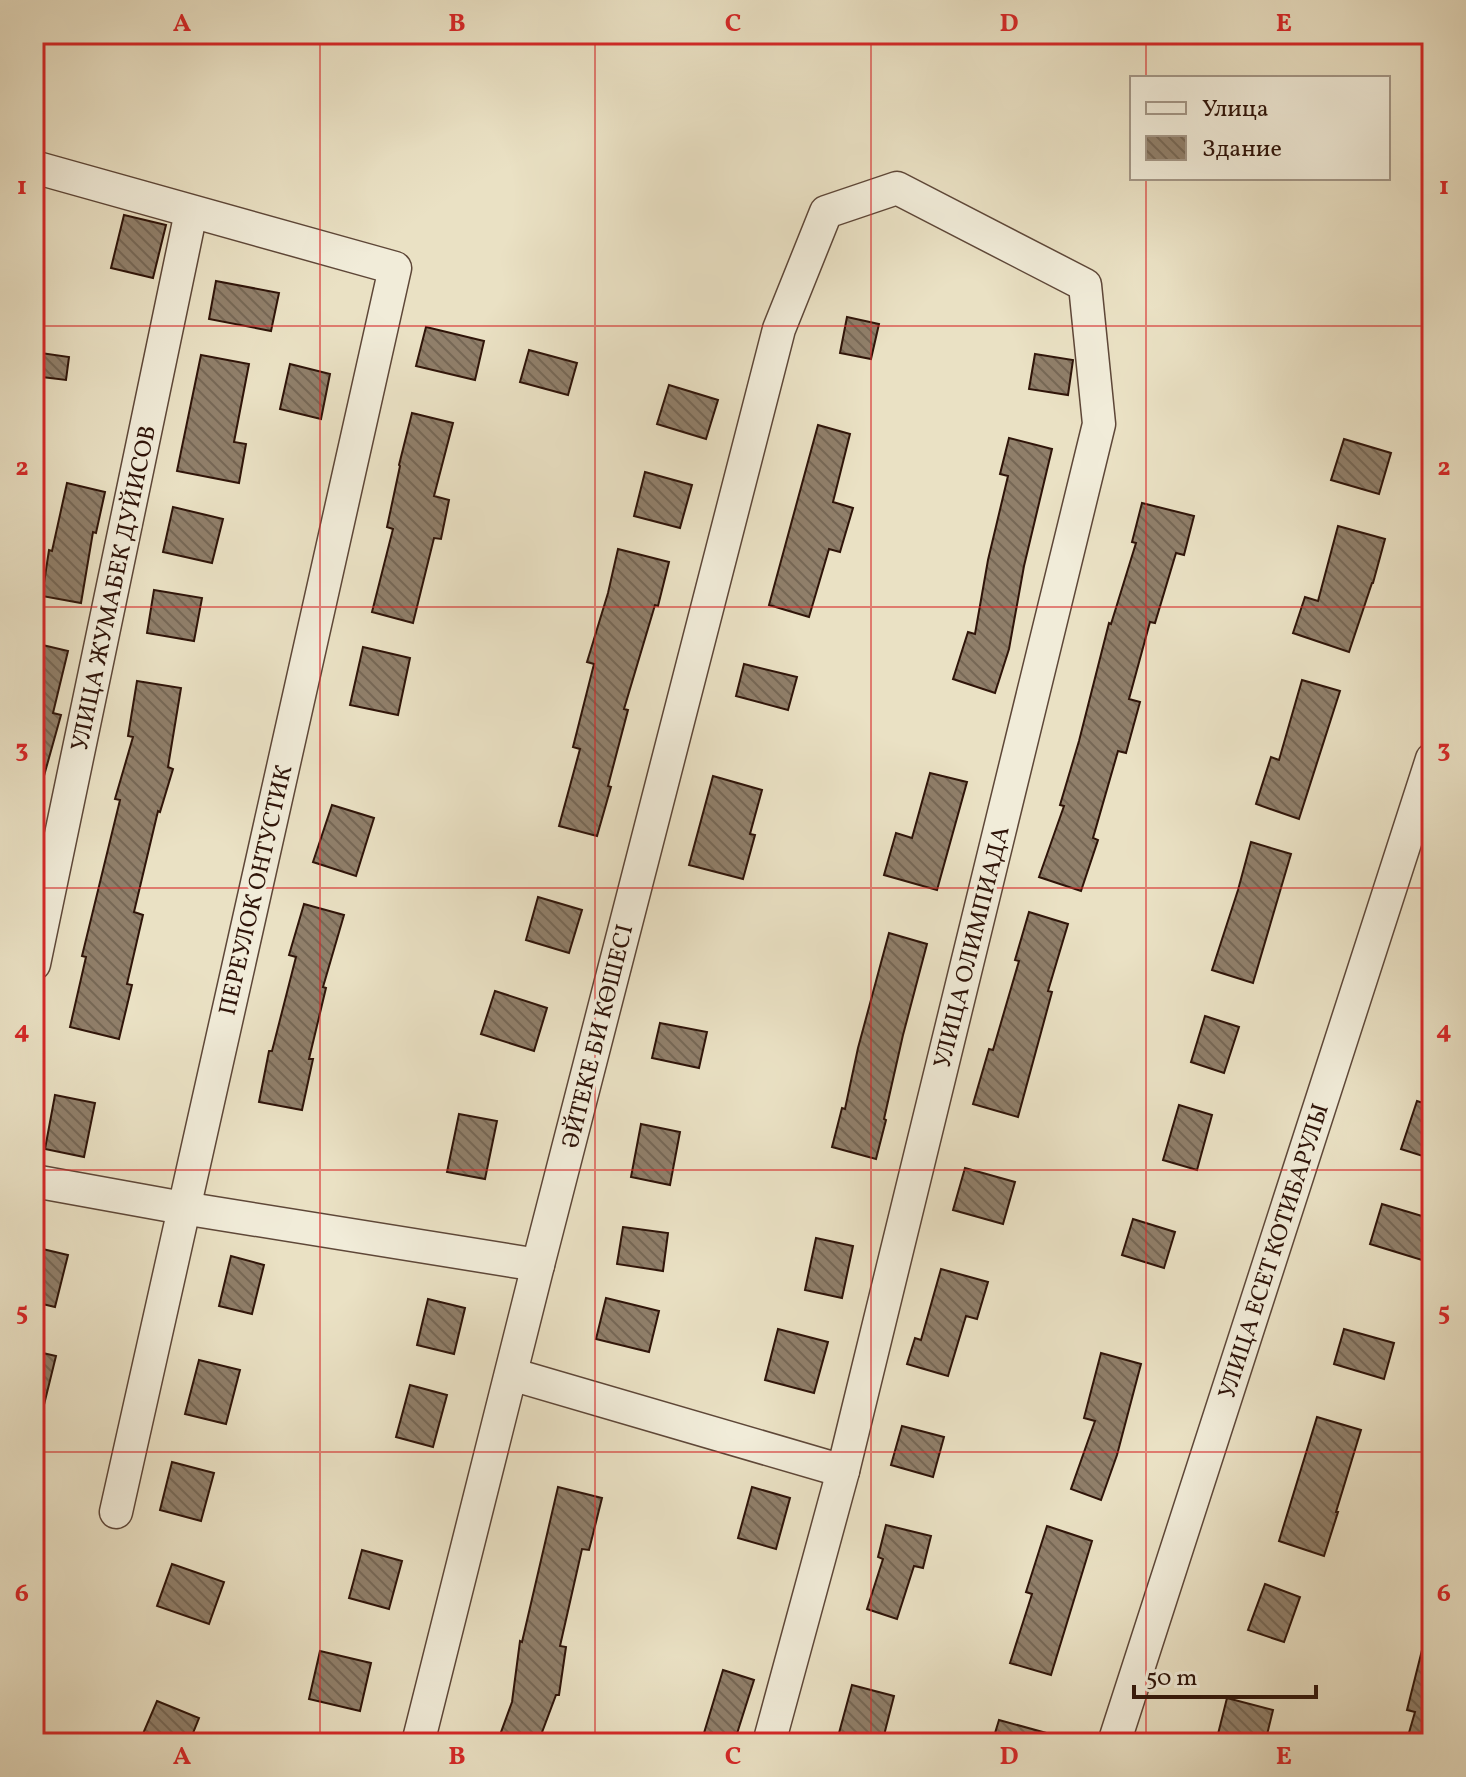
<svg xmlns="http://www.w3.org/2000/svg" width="1466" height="1777" viewBox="0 0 1466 1777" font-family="Vollkorn,serif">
<defs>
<pattern id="building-back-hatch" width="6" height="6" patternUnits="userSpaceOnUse" patternTransform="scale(2)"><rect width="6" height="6" fill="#907f6a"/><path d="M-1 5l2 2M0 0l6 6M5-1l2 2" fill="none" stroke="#766755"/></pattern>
</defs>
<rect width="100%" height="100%" fill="#eae1c4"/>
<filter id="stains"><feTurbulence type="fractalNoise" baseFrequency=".0025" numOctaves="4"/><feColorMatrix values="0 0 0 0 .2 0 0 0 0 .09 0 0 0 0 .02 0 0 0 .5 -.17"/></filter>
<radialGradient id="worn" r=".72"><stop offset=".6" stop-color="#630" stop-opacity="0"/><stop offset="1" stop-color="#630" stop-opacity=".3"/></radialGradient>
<g fill="url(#building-back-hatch)" stroke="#2f1409" stroke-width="2">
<path d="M124 215 166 225 153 278 111 268Z"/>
<path d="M216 281 279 293 271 331 209 319Z"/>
<path d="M847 317 879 324 871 359 840 353Z"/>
<path d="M426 327 484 341 475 380 416 366Z"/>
<path d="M529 350 577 363 568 395 520 382Z"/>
<path d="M34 352 69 357 66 380 34 376Z"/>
<path d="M1035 354 1073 360 1068 395 1029 389Z"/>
<path d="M201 355 249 364 234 442 246 444 239 483 177 471Z"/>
<path d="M290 364 330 374 321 419 280 409Z"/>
<path d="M669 385 718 400 706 439 657 424Z"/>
<path d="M412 413 453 423 434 496 449 500 441 539 434 538 413 623 372 612 393 529 387 527 400 466 399 465Z"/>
<path d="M818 425 850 434 833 502 853 508 840 552 829 549 809 617 769 605Z"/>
<path d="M1009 438 1052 449 1024 566 1009 649 995 693 953 679 968 632 975 634 988 560 1008 476 1000 474Z"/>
<path d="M1344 439 1391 453 1379 494 1331 480Z"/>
<path d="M645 472 692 485 680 528 634 516Z"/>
<path d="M67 483 105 492 96 533 93 532 81 603 42 596 49 550 52 551Z"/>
<path d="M1142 503 1194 516 1184 555 1176 553 1155 623 1150 622 1129 699 1140 702 1126 753 1118 751 1093 838 1098 840 1081 891 1039 877 1064 806 1060 805 1079 741 1109 623 1111 624 1136 543 1132 542Z"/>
<path d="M173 507 223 519 212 563 163 552Z"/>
<path d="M1338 526 1385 539 1373 583H1372L1349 652 1293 633 1305 597 1318 601Z"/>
<path d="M618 549 669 562 658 606 655 605 624 709 628 710 608 786 611 787 597 836 559 826 580 749 573 747 594 664 587 662 608 593Z"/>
<path d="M154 590 202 598 194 641 147 633Z"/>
<path d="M34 643 68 651 53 713 61 715 40 790 34 789Z"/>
<path d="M363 647 410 658 398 715 350 705Z"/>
<path d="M744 664 797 677 788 710 736 696Z"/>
<path d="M1302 680 1340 691 1299 819 1256 804 1271 757 1279 760Z"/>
<path d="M137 681 181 688 168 767 173 769 160 812 158 811 134 912 143 915 127 984 132 985 119 1039 70 1027 86 957 82 956 120 800 115 799 133 737 128 736Z"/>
<path d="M930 773 967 782 937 890 884 875 896 833 912 838Z"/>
<path d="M713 776 762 790 750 834 755 835 743 879 689 865Z"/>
<path d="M332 805 374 818 356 876 313 862Z"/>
<path d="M1251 842 1291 854 1253 983 1212 970 1238 890Z"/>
<path d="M538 897 582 910 569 953 526 940Z"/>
<path d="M304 904 344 915 323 987 326 988 309 1059H313L302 1110 259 1102 269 1051H272L296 957 289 955Z"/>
<path d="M1029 912 1068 924 1048 991 1052 992 1018 1117 973 1104 989 1049 993 1050 1019 961 1015 960Z"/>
<path d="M889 933 927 944 903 1035 884 1119 886 1120 876 1159 832 1147 842 1108 845 1109 858 1048Z"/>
<path d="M495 991 547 1008 534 1051 481 1034Z"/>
<path d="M1205 1016 1239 1027 1224 1073 1191 1062Z"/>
<path d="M660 1023 707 1032 699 1068 652 1058Z"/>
<path d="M55 1095 95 1103 84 1157 45 1149Z"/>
<path d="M1417 1101 1432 1106V1159L1401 1149Z"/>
<path d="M1179 1105 1212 1115 1197 1170 1163 1160Z"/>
<path d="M459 1114 497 1121 485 1179 447 1172Z"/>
<path d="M641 1124 680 1132 670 1185 631 1177Z"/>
<path d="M965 1168 1015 1182 1003 1224 953 1210Z"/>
<path d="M1382 1204 1432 1219V1226L1422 1260 1370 1244Z"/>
<path d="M1133 1219 1175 1232 1164 1268 1122 1255Z"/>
<path d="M623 1227 668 1233 663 1271 617 1264Z"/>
<path d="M816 1238 853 1246 842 1298 805 1290Z"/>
<path d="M34 1247 68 1255 55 1307 34 1302Z"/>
<path d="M231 1256 264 1265 252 1314 219 1306Z"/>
<path d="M941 1269 988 1282 977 1319 966 1316 948 1376 907 1364 915 1338 921 1340Z"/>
<path d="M606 1298 659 1311 649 1352 596 1339Z"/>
<path d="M428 1299 465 1308 454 1354 417 1345Z"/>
<path d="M778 1329 828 1342 814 1393 765 1380Z"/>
<path d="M1344 1329 1394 1343 1384 1379 1334 1364Z"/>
<path d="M34 1351 56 1356 41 1417 34 1416Z"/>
<path d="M1101 1353 1141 1364 1117 1455 1101 1500 1071 1489 1095 1421 1084 1418Z"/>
<path d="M199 1360 240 1370 226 1424 185 1414Z"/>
<path d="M410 1385 447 1395 433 1447 396 1437Z"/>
<path d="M1317 1417 1361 1430 1336 1512H1338L1324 1556 1279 1541Z"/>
<path d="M902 1426 944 1437 933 1477 891 1465Z"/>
<path d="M172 1462 214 1473 201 1521 160 1510Z"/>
<path d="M558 1487 602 1498 589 1550 582 1549 560 1646 566 1647 559 1695H556L538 1743H523L500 1735 512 1702 520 1641 522 1642Z"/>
<path d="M752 1487 790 1498 776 1549 738 1538Z"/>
<path d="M886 1525 931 1536 923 1568 914 1566 897 1619 867 1609 883 1559 878 1557Z"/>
<path d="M1047 1526 1092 1541 1051 1675 1010 1663 1032 1594 1026 1592Z"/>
<path d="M362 1550 402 1561 389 1609 349 1598Z"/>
<path d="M172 1564 224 1582 209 1624 157 1606Z"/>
<path d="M1265 1584 1300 1597 1284 1642 1248 1630Z"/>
<path d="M1425 1638 1432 1639V1743H1406L1415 1712 1407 1710Z"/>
<path d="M320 1651 371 1663 360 1711 309 1699Z"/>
<path d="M723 1670 754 1680 734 1743H701Z"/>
<path d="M852 1685 894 1696 882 1743 839 1733Z"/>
<path d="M1227 1698 1273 1710 1265 1743H1251L1218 1734Z"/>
<path d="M157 1701 199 1718 189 1743H139Z"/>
<path d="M999 1720 1061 1737 1060 1743H992Z"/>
</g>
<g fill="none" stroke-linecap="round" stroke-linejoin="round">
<g stroke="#5e4738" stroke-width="35">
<g id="minor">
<path d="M34 167 395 268 116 1512"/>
<path d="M34 964 191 212"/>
<path d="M34 1181 183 1208 538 1265"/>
<path d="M418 1743 538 1265 779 329 826 212 897 188 1085 285 1099 424 843 1471 511 1374"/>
<path d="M769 1743 843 1471"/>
<path d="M1114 1743 1432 759"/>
</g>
</g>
<use href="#minor" stroke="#f1ecd9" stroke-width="32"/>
</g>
<path fill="none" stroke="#d62828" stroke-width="2" stroke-opacity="0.55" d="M320 34V1743M595 34V1743M871 34V1743M1146 34V78M1146 178V1743M34 326H1432M34 607H1432M34 888H1432M34 1170H1432M34 1452H1432"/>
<g text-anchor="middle" stroke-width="6" stroke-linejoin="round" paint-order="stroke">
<g font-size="24" fill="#2f1409" stroke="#f1ecd9">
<text transform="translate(113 588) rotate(-78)" y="8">УЛИЦА ЖУМАБЕК ДУЙИСОВ</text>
<text transform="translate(255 890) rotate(-77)" y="8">ПЕРЕУЛОК ОНТУСТИК</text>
<text transform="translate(971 947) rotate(-76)" y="8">УЛИЦА ОЛИМПИАДА</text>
<text transform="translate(597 1036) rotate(-76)" y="8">ӘЙТЕКЕ БИ КӨШЕСІ</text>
<text transform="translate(1273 1251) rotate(-72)" y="8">УЛИЦА ЕСЕТ КОТИБАРУЛЫ</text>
</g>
</g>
<rect width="1466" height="1777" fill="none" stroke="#eae1c4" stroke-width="88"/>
<rect x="1130" y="76" width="260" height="104" fill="#f1ecd9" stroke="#a39686" stroke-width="2"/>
<rect x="1146" y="102" width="40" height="12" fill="#f1ecd9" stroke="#a39686" stroke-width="2"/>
<text x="1202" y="116" font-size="24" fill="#2f1409">Улица</text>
<rect x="1146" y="136" width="40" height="24" fill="url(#building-back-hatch)" stroke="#a39686" stroke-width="2"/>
<text x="1202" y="156" font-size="24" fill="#2f1409">Здание</text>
<path d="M1134 1685v12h182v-12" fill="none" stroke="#2f1409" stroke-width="4"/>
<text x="1146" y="1685" font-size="24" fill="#2f1409" stroke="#f1ecd9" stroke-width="6" paint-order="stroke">50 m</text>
<rect x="44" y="44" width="1378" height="1689" fill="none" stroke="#d62828" stroke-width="3"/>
<g font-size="26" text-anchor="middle" font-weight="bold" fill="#d62828">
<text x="182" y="31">A</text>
<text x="457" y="31">B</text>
<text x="733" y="31">C</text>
<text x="1009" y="31">D</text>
<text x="1284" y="31">E</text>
<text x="22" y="194">1</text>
<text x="1444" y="194">1</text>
<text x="22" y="475">2</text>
<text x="1444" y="475">2</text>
<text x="22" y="757">3</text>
<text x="1444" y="757">3</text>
<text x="22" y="1038">4</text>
<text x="1444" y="1038">4</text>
<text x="22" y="1320">5</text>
<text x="1444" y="1320">5</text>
<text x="22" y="1601">6</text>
<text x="1444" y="1601">6</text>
<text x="182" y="1764">A</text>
<text x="457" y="1764">B</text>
<text x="733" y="1764">C</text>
<text x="1009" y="1764">D</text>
<text x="1284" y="1764">E</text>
</g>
<rect width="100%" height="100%" filter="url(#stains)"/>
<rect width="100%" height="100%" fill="url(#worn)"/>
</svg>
